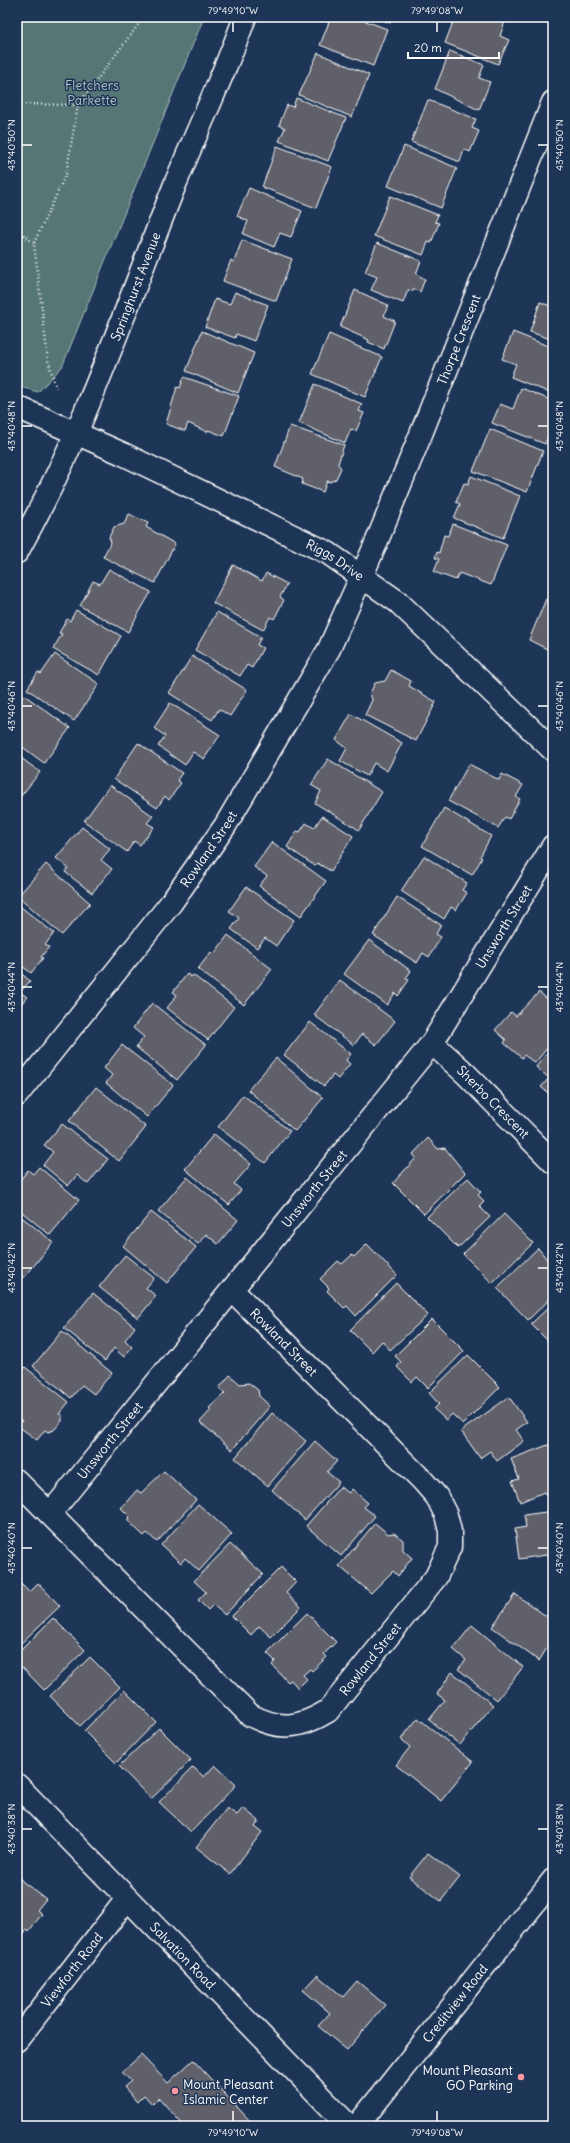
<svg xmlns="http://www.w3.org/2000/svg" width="570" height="2143" viewBox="0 0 570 2143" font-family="Delius,sans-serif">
<rect width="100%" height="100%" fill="#1d3557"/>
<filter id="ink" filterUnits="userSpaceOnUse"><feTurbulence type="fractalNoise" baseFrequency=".025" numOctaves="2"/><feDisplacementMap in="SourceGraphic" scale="8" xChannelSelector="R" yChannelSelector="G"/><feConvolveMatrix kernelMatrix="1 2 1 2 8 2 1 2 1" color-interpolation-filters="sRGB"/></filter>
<g filter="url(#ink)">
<path fill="#557675" stroke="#aababa" d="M17 17H204L62 367 38 392 17 386Z"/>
<g fill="#60606a" stroke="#fff">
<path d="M331 17H355L387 29 373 66 320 45Z"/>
<path d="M375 17H393L390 23Z"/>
<path d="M455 17H495L505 21 500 36 509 40 498 64 445 43Z"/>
<path d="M450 51 484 65 479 78 490 82 479 110 435 89Z"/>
<path d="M318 53 369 75 352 117 299 95Z"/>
<path d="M296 98 346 118 328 161 279 141 285 128 279 125 287 105 293 107Z"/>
<path d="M428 100 476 119 472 128 479 131 470 152 464 149 460 162 411 142Z"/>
<path d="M277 146 332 167 316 208 262 187Z"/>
<path d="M404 146 457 168 441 208 388 186Z"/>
<path d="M249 188 302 211 291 237 280 233 274 247 243 234 248 221 237 216Z"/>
<path d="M390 196 438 215 435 222 439 223 431 243 428 242 423 255 374 236Z"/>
<path d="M242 240 292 259 276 301 223 281 231 260 234 262Z"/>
<path d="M377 243 421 261 416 274 425 279 420 292 413 289V291L408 290 403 303 371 290 377 277 365 272Z"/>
<path d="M355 290 388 305 384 316 395 321 384 349 368 342 369 340 340 327Z"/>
<path d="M235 292 268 305 254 341 236 334 235 338 205 327 215 299 230 304Z"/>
<path d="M540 302 553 307V340L530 332Z"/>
<path d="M202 331 254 353 238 393 186 371Z"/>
<path d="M513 332 553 348V394L511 377 516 364 502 359Z"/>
<path d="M329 334 382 357 365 397 312 374Z"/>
<path d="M184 377 239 396 224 436 208 430 207 432 188 423 185 431 166 424 177 387 180 388Z"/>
<path d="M315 384 362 404 359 411 364 413 356 431 351 429 345 443 299 423Z"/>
<path d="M521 388 553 401V425L545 444 492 423 500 404 513 409Z"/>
<path d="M290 426 344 445 338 464 341 468 336 479 330 482 327 481 323 492 302 484 303 479 275 467Z"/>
<path d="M490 429 543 451 527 492 473 471Z"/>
<path d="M471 476 520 496 503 538 454 518 460 504 456 502 464 483 468 484Z"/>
<path d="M129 514 148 523 146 527 175 544 155 583 103 557 111 542 109 537 114 527 124 524Z"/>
<path d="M453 524 507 545 491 585 459 573 456 580 434 572 439 559 435 558 437 552 439 553 444 535 448 536Z"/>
<path d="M233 565 262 581 266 573 287 584 280 597 284 600 274 619 270 617 263 630 213 603Z"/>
<path d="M109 569 151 592 128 632 80 606 93 581 100 584Z"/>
<path d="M546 599 553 602V652L529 640Z"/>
<path d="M76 610 121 636 99 675 53 649 62 634 59 633 67 619 70 621Z"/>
<path d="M217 612 261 637 257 645 263 648 252 668 247 665 240 676 195 650Z"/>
<path d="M55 654 99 684 74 721 27 689 38 672 41 674Z"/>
<path d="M192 656 247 690 230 716 219 709 212 720 169 693Z"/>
<path d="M391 670 411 681 409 686 436 702 416 741 365 715 372 700 370 693 375 683 385 681Z"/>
<path d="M24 695 70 728 44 763 17 743V705Z"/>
<path d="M170 703 220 735 204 759 193 752 185 765 158 746 165 736 154 728Z"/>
<path d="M351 714 402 743 387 771 374 763 367 776 340 761 347 748 336 740Z"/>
<path d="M138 743 182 773 177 780 181 783 169 800 165 796 157 808 114 779Z"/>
<path d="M17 755 40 772 17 801Z"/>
<path d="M328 759 382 792 359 830 315 803 321 791 311 785Z"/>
<path d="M469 764 499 780 502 774 523 785 516 797 520 799 509 819 505 817 498 828 448 801Z"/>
<path d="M110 785 153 816 147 823 154 827 140 845 134 841 127 852 84 821Z"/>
<path d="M444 808 491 836 480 857 482 858 472 875 422 846Z"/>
<path d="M322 816 353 836 331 871 317 863 315 866 287 847 297 831 300 832 306 823 314 828Z"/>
<path d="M82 827 110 849 101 860 112 869 92 893 65 872 68 868 56 858Z"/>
<path d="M272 842 326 881 301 916 259 886 267 876 254 867Z"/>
<path d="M424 856 467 883 462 890 467 893 456 910 451 907 444 919 401 891Z"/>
<path d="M46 864 90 903 62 935 18 896Z"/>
<path d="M246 887 294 920 276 946 265 938 257 948 231 929 239 918 229 911Z"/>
<path d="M397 897 441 925 436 934 441 937 429 957 423 953 417 963 373 935Z"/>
<path d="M17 904 54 933 45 945 49 947 41 957 43 958 31 973 17 962Z"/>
<path d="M228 935 272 969 244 1005 198 969 211 952 214 954Z"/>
<path d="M369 940 411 971 406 978 409 980 398 996 395 993 387 1005 344 974Z"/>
<path d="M17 970 30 981 20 992 27 997 18 1008Z"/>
<path d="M187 974 191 977 193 975 234 1007 208 1040 167 1008 177 995 173 992Z"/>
<path d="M340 980 395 1021 376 1045 362 1034 354 1045 314 1015Z"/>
<path d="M539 992 553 1004V1041L535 1063 524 1055 522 1058 504 1043 506 1040 495 1030 511 1012 516 1016Z"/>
<path d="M152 1003 206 1045 177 1080 136 1047 144 1037 133 1028Z"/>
<path d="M310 1022 351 1054 346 1060 350 1064 338 1079 333 1075 324 1086 284 1055Z"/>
<path d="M122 1045 173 1085 147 1117 106 1083 112 1075 104 1068Z"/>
<path d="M553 1045V1097L541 1087 549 1078 536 1067Z"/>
<path d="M276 1058 323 1098 295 1131 248 1090Z"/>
<path d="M96 1087 146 1127 119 1161 69 1121Z"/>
<path d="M243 1095 290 1131 265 1163 218 1127Z"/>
<path d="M62 1124 108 1159 88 1184 77 1175 68 1186 43 1165 53 1152 44 1145Z"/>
<path d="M214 1134 251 1164 234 1184 241 1190 229 1205 185 1169Z"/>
<path d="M428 1138 438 1149 445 1148 465 1173 424 1214 393 1183 416 1158 413 1154Z"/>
<path d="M39 1167 79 1200 50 1235 17 1208V1196L19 1193 17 1191V1184L28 1170 33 1174Z"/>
<path d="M187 1177 238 1220 218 1244 206 1234 198 1244 158 1211Z"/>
<path d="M468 1178 481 1192 478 1195 484 1201 479 1206 490 1217 458 1248 427 1217Z"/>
<path d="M151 1212 196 1247 167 1283 123 1246Z"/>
<path d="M504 1214 533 1243 492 1283 463 1254Z"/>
<path d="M17 1216 22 1220 23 1218 53 1242 24 1278 17 1272Z"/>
<path d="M367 1244 397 1275 356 1316 347 1306 344 1308 327 1291 329 1288 320 1279 338 1261 342 1264 352 1255 354 1257Z"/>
<path d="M538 1248 553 1267V1296L528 1320 497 1288Z"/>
<path d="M125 1255 154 1278 146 1288 156 1296 138 1318 99 1287Z"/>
<path d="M396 1283 428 1315 390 1350 382 1341 372 1352 350 1330Z"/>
<path d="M93 1293 135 1327 125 1340 132 1347 124 1357 114 1348 105 1361 64 1328Z"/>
<path d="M553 1303V1346L531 1324Z"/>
<path d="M432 1319 464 1351 428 1388 417 1377 412 1382 397 1367 401 1362 395 1356Z"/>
<path d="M62 1331 112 1373 94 1394 82 1385 71 1398 33 1366Z"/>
<path d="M468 1355 500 1387 463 1424 452 1414 446 1420 434 1409 439 1404 429 1393Z"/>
<path d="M25 1367 69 1402 59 1414 62 1415V1421L54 1430 48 1432 45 1430 37 1440 18 1426 22 1421 17 1418V1378Z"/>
<path d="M230 1375 240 1384 249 1383 258 1390 259 1396 270 1406 232 1450 200 1422 211 1410 209 1408 225 1393 219 1388Z"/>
<path d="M509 1397 527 1422 516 1430 524 1441 497 1461 490 1451 480 1458 461 1431Z"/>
<path d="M272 1413 306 1441 268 1486 235 1458Z"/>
<path d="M315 1441 337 1461 327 1472 339 1482 305 1520 272 1490Z"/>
<path d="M553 1443V1493L546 1495 544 1492 520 1502 512 1481 519 1479 511 1459Z"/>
<path d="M164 1471 196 1500 157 1542 147 1533 144 1536 127 1520 130 1517 121 1508 137 1490 141 1493Z"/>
<path d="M340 1487 349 1493 352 1489 368 1503 364 1507 375 1516 341 1556 306 1526Z"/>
<path d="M198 1504 232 1534 199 1571 185 1558 181 1563 161 1545Z"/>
<path d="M553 1511V1554L519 1559 515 1529 526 1527 524 1515Z"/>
<path d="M375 1523 388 1534 394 1533 403 1540V1550L412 1558 398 1576 393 1571 371 1593 339 1566Z"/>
<path d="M230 1544 263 1574 225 1615 213 1605 208 1610 198 1600 206 1592 194 1581Z"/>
<path d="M281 1567 296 1582 286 1593 301 1607 271 1637 259 1626 251 1635 232 1616Z"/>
<path d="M18 1581 29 1592 38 1583 60 1606 17 1647Z"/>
<path d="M515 1594 553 1621V1638L539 1661 492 1627Z"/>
<path d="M307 1613 336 1642 324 1654 327 1657 312 1671 310 1669 303 1675 307 1679 298 1688 291 1680 288 1682 272 1665 275 1661 267 1653Z"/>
<path d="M53 1618 85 1650 44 1690 17 1662V1654Z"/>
<path d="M472 1625 523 1667 497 1700 458 1669 466 1660 453 1649Z"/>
<path d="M90 1657 120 1687 80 1726 50 1696Z"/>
<path d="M452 1672 493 1705 460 1745 429 1720 445 1700 437 1694Z"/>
<path d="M124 1690 156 1722 116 1763 84 1731Z"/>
<path d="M418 1718 473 1762 441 1801 396 1765 410 1747 401 1739Z"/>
<path d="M159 1728 191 1760 151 1799 119 1766Z"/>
<path d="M215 1765 236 1785 191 1832 159 1802 193 1767 204 1777Z"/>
<path d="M227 1808 237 1815 243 1808 259 1821 255 1827 262 1832 230 1874 196 1847Z"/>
<path d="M428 1853 460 1877 441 1901 409 1877Z"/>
<path d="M17 1875 23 1882 46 1899 37 1910 42 1914 29 1931 27 1929 17 1944Z"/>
<path d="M317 1975 343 1997 357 1981 385 2005 347 2050 318 2026 330 2013 303 1990Z"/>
<path d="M141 2055 168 2083 193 2060 252 2123 248 2126H184L159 2098 152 2104 144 2095 137 2102 124 2087 131 2081 122 2072Z"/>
</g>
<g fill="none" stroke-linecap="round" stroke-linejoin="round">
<g stroke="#fff" stroke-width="25">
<g id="minor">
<path id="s1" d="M17 407 123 454 328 553 398 602 553 750"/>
<path id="s2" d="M17 552C82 437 125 310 174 187 197 130 224 75 245 17"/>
<path id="s3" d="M432 1043 465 1073 553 1162"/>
<path id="s4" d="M17 1095 171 903 225 826 329 649 374 548 421 434 553 102"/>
<path id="s5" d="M17 1481 250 1715C280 1731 300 1728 328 1711L436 1577 450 1547V1531L446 1515 437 1497 423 1481 232 1290"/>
<path id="s6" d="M50 1514 432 1043 553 846"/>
<path id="s7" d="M17 1785 349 2126"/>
<path id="s8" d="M17 2040 127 1899"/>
<path id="s9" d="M357 2126 553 1880"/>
</g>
</g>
<g stroke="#fff" stroke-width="2.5" stroke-dasharray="1 3" stroke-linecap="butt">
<path d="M17 104 78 105 144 17"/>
<path d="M17 230 34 243 48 360 56 388"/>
<path d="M34 243 66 174 78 105"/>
</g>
<use href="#minor" stroke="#1d3557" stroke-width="22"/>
</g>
</g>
<path fill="none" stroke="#fff" stroke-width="1.5" d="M233 22V32M437 22V32M22 145H32M538 145H548M22 426H32M538 426H548M22 706H32M538 706H548M22 987H32M538 987H548M22 1268H32M538 1268H548M22 1548H32M538 1548H548M22 1829H32M538 1829H548M233 2111V2121M437 2111V2121"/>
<g fill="#ff9aa2" stroke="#1d3557" stroke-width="1.5">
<circle cx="521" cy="2077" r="4"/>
<circle cx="175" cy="2091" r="4"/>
</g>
<g text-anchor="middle" stroke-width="3" stroke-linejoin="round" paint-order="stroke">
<g font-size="13" fill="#b2c1c1" stroke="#1d3557">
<text x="92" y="90">Fletchers<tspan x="92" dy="15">Parkette</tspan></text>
</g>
<g font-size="13" fill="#fff" stroke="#1d3557">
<text dy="5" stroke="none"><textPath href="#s2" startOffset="291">Springhurst Avenue</textPath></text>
<text dy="5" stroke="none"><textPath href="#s4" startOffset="881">Thorpe Crescent</textPath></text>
<text dy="5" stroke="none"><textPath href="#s1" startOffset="353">Riggs Drive</textPath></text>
<text dy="5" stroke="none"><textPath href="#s4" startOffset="312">Rowland Street</textPath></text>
<text dy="5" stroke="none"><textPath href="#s6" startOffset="743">Unsworth Street</textPath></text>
<text dy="5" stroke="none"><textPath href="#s3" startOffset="85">Sherbo Crescent</textPath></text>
<text dy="5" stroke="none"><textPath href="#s6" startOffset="419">Unsworth Street</textPath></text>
<text transform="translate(284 1342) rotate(45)" y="5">Rowland Street</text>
<text dy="5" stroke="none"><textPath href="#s6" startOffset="95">Unsworth Street</textPath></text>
<text dy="5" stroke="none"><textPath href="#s5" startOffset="480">Rowland Street</textPath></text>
<text dy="5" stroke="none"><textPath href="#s7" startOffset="238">Salvation Road</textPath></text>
<text dy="5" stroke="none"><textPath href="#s8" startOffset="89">Viewforth Road</textPath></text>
<text dy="5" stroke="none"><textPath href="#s9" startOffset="157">Creditview Road</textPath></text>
</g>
<g font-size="13" fill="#fff" stroke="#1d3557" text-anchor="end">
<text x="513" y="2075">Mount Pleasant<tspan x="513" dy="15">GO Parking</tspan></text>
<text x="183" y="2089" text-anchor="start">Mount Pleasant<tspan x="183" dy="15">Islamic Center</tspan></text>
</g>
</g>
<rect width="570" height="2143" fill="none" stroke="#1d3557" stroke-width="44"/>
<path d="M408 52v6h91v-6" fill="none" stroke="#ffffff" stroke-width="2"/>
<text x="414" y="52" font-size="12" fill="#ffffff" stroke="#1d3557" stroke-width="3" paint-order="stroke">20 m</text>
<rect x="22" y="22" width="526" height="2099" fill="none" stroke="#fff" stroke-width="1.5"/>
<g font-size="10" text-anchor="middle" fill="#fff">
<text x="233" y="14">79°49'10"W</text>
<text x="437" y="14">79°49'08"W</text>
<text transform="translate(11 145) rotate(-90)" y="4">43°40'50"N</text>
<text transform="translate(559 145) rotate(-90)" y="4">43°40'50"N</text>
<text transform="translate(11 426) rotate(-90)" y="4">43°40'48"N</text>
<text transform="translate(559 426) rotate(-90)" y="4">43°40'48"N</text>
<text transform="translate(11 706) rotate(-90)" y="4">43°40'46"N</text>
<text transform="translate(559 706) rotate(-90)" y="4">43°40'46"N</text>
<text transform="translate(11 987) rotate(-90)" y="4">43°40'44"N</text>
<text transform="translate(559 987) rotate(-90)" y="4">43°40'44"N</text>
<text transform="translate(11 1268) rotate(-90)" y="4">43°40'42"N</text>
<text transform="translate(559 1268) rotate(-90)" y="4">43°40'42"N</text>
<text transform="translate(11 1548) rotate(-90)" y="4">43°40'40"N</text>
<text transform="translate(559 1548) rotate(-90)" y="4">43°40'40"N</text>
<text transform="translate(11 1829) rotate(-90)" y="4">43°40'38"N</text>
<text transform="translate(559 1829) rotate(-90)" y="4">43°40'38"N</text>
<text x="233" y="2136">79°49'10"W</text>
<text x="437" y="2136">79°49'08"W</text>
</g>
</svg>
